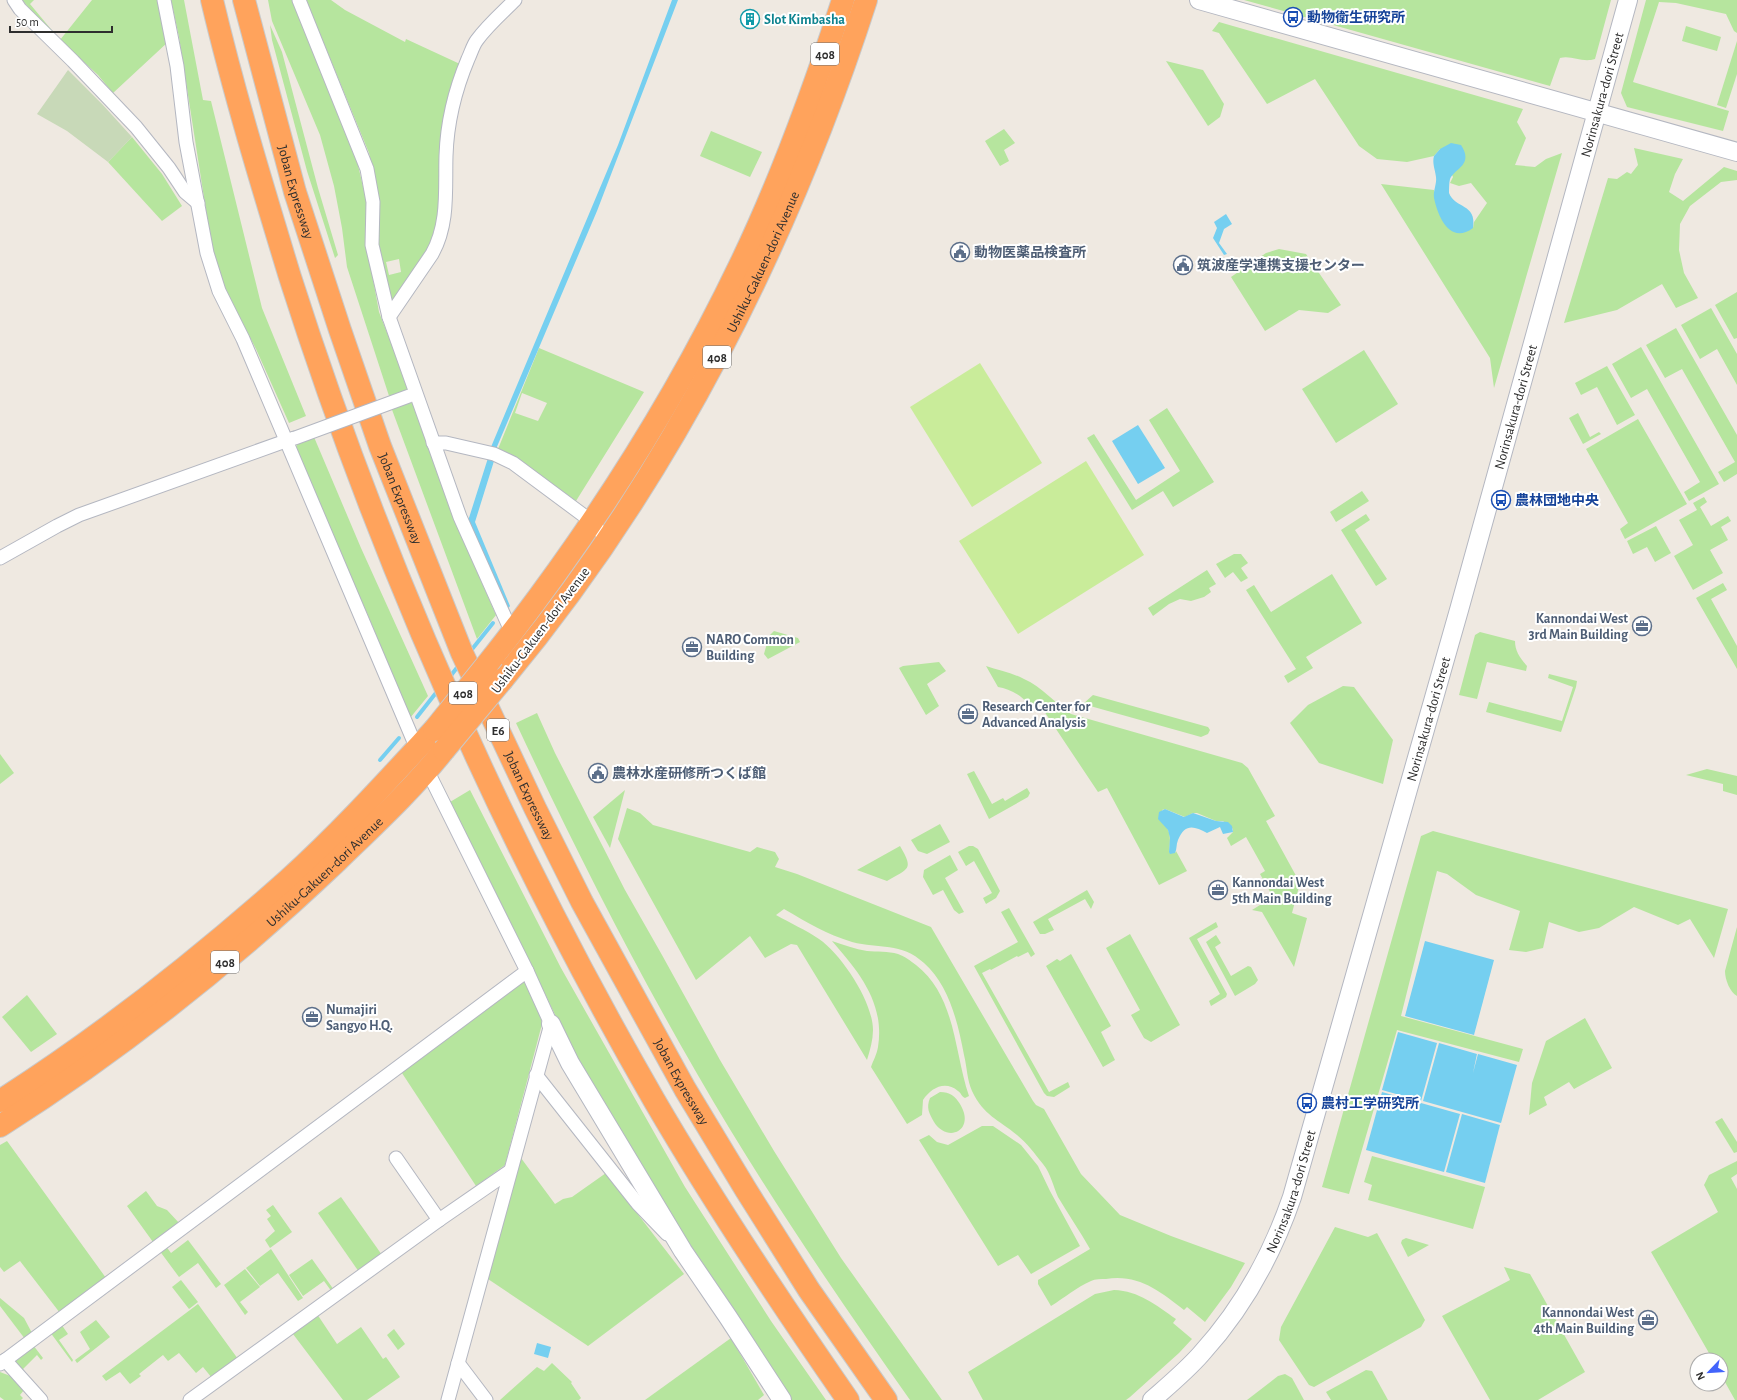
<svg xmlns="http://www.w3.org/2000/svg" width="1737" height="1400" viewBox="0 0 1737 1400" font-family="'Alegreya Sans','Noto Sans JP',sans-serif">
<rect width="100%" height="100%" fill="#efe9e1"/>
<g fill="#b6e59e" fill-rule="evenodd">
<path d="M22 0H34L30 4 60 40 92 0H158L168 42 113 93 98 75 48 29Z"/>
<path d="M171 0H184L203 100 211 101 262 308 306 416 289 423 256 349 226 291 212 249 179 37Z"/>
<path d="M268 0H294L357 161 366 199 367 246 379 312 409 389 390 399 347 267 342 228 334 186 320 135 272 21Z"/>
<path d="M306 0H331L345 10 405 42 406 39 460 64 440 188 437 224 432 242 392 303 377 242 379 198 369 153ZM399 259 401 272 389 275 386 262Z"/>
<path d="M1244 0H1611L1595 59C1582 63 1572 55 1560 58L1550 86Z"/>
<path d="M1646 0H1737V33L1734 31 1726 14 1676 3 1659 2 1633 82 1729 111 1723 131 1627 107 1621 93Z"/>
<path d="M1219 22 1523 109 1517 122 1526 138 1515 165 1535 167 1546 159 1562 153 1494 388 1490 358 1381 184 1434 190 1435 199 1473 228 1474 222 1487 203 1471 183 1459 186 1450 183 1453 177 1440 149 1434 156 1407 162 1377 159 1359 146 1315 79 1267 104 1219 33 1212 31Z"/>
<path d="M270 25 282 52 318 188 338 255 335 258 307 171 272 40Z"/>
<path d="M1686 26 1721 37 1717 51 1682 41Z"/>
<path d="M1737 41V74L1726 108 1717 105Z"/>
<path d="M1166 61 1203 70 1224 104 1220 117 1208 126Z"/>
<path d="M1004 129 1015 143 1004 150 1009 161 1000 166 985 141Z"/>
<path d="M711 131 762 152 750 177 700 156Z"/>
<path d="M132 137 162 174 182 206 162 221 108 162Z"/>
<path d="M1634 148 1683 159 1675 174 1669 192 1683 201 1724 167 1737 171V180L1721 182 1690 206 1680 224 1679 250 1684 273 1698 298 1676 308 1662 284 1617 310 1564 323 1608 178 1617 179 1627 172 1631 174 1638 165Z"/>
<path d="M1279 249 1306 254 1341 305 1328 313 1299 310 1265 331 1231 277 1266 253Z"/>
<path d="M1737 292V338L1734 339 1715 305Z"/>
<path d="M1711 308 1737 354V385L1717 349 1700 359 1681 325Z"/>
<path d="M1676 328 1737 435V474L1724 482 1718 472 1735 462 1682 369 1665 378 1646 345Z"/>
<path d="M1641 347 1719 484 1689 501 1684 492 1700 482 1647 389 1631 398 1612 364Z"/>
<path d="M539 348 644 392 576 501 509 454 498 449ZM522 393 547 403 538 421 515 413Z"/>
<path d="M1364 350 1398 404 1336 443 1302 389Z"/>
<path d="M1607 366 1635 415 1617 425 1597 387 1581 395 1575 383Z"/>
<path d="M411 402 414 406 454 519 496 615 477 639 391 407Z"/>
<path d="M1167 408 1214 482 1173 507 1163 491 1132 510 1087 438 1094 434 1136 500 1180 471 1149 420Z"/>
<path d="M1578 413 1590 437 1599 432 1601 434 1583 444 1569 418Z"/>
<path d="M1638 419 1687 504 1625 539 1620 529 1628 523 1586 449Z"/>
<path d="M314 437 361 548 428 696 410 718 367 613 295 451 297 444Z"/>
<path d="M1362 491 1369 501 1336 522 1330 512Z"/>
<path d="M1704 497 1707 502 1700 507 1711 526 1728 516 1731 521 1721 527 1728 540 1710 550 1723 573 1693 590 1674 556 1693 545 1679 520 1697 510 1693 503Z"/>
<path d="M1366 514 1370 520 1355 530 1387 579 1376 586 1341 530Z"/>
<path d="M1656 526 1671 553 1655 562 1647 547 1633 554 1627 541Z"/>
<path d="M1234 554H1241L1248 563 1241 568 1248 578 1241 582 1233 572 1225 578 1216 564Z"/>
<path d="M1207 570 1216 584 1209 588 1211 592 1204 597 1191 601 1180 599 1169 604 1153 616 1148 608Z"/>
<path d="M1332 574 1362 623 1306 657 1313 668 1288 683 1284 676 1296 669 1246 590 1254 585 1271 612Z"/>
<path d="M1723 583 1727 590 1711 599 1737 646V669L1696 598Z"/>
<path d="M774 631 798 638 800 642 768 659 764 654 769 636Z"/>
<path d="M1480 632 1515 641C1515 651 1520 658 1527 666L1526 671 1487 662 1477 699 1459 695 1475 635Z"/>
<path d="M939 662 946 671 927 684 939 706 926 715 899 668 903 666Z"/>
<path d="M986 666C998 670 1013 673 1024 679 1042 687 1055 703 1071 714L1242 763 1248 768 1275 816 1266 821 1300 883 1292 913 1307 918 1294 967 1262 912 1252 910 1273 897 1260 874 1265 871 1246 837 1231 846 1227 838 1233 832V829L1223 821H1216L1197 813H1193L1185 817 1165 809 1162 810 1163 824C1172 830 1170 842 1169 852L1175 853 1176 851 1187 871 1159 885 1107 788 1098 792 1038 702 1029 706C1023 695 1009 689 998 687Z"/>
<path d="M1549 674 1577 681 1576 687 1561 732 1486 712 1489 702 1562 721 1573 687 1548 678Z"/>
<path d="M1343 686 1354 687 1393 740 1383 784 1319 763 1290 723 1308 705Z"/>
<path d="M1093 695 1208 727 1210 730 1208 734 1201 737 1083 704Z"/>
<path d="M537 713 555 753 625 890 662 955 720 1060 774 1151 841 1258 942 1400H910C848 1312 787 1223 731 1131 651 999 581 862 516 723Z"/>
<path d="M0 754 14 773 0 784Z"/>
<path d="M1707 769 1737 776V795L1723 791V784L1686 775Z"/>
<path d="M974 771 992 804 1003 798 1005 801 1027 788 1030 793 1028 797 989 819 967 774Z"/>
<path d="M470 790 561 968 685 1187 771 1321 826 1400H790L733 1308 664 1206 577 1060 512 926 450 802Z"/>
<path d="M625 790 610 848 593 817Z"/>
<path d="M627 808 640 813 653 825 750 852 757 847 775 852 779 859 775 867 797 874 931 927 1033 1101 1036 1105 1044 1109 1081 1174 1120 1215 1171 1236 1245 1263 1231 1287 1205 1322 1187 1307 1184 1310C1159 1291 1139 1274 1106 1279 1101 1279 1095 1279 1091 1281 1077 1287 1064 1298 1051 1306L1038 1284V1280L1090 1249C1080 1231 1068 1214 1058 1197 1053 1186 1051 1174 1043 1164 1035 1154 1027 1143 1017 1135 998 1119 984 1116 972 1091 967 1080 967 1067 964 1055 958 1023 949 985 924 963 901 942 879 949 852 942 826 934 808 923 784 909L776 915C790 923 806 930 819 939 842 955 873 1002 873 1030 873 1040 870 1050 867 1060L797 945 791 944 765 958 750 936 696 980 618 839Z"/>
<path d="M940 824 950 842 927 854 918 851 911 840Z"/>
<path d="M1433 831 1728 909 1714 958 1690 919 1678 925 1634 907 1599 928 1579 932 1549 922 1543 948 1526 952 1509 950 1520 911 1476 895 1447 874 1437 871 1401 1016 1523 1049 1519 1062 1397 1030 1349 1194 1322 1187 1421 836Z"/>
<path d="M900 846C914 870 909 868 887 881L857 870Z"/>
<path d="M969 846H973L978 849 1000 891 996 898 986 904 983 898 992 893 974 861 966 866 958 852Z"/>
<path d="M950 855 958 870 945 878 964 912 959 914 954 910 943 890 933 895 923 877 924 870Z"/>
<path d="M1087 890 1094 902 1091 909 1085 899 1048 919 1054 930 1045 934H1040L1033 922Z"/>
<path d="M1009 908 1035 954 1031 957 1028 952 1018 957 1017 956 991 970 990 969 982 973 1049 1092 1068 1082 1070 1087 1054 1097 1047 1096 1044 1093 974 966 1018 942 1001 912Z"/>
<path d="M1216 922 1218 927 1197 939 1227 994 1226 997 1211 1006 1209 1001 1220 994 1189 938Z"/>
<path d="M1737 927V996C1730 992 1725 980 1725 971Z"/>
<path d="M1130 934 1180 1025 1151 1042 1144 1038 1131 1015 1140 1010 1106 948Z"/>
<path d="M1216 935 1221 943 1215 947 1231 976 1248 966 1251 967 1258 980 1255 984 1235 996 1206 942Z"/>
<path d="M832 941C844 945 855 949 867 951 877 952 888 951 898 954 904 956 911 961 916 965 956 996 954 1052 969 1096L965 1098C961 1096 962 1094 958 1091 945 1080 931 1088 923 1100L922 1115 907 1124 871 1067C873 1061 877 1054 878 1047 885 1003 859 972 832 941Z"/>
<path d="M1071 954 1111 1026 1101 1032 1115 1060 1103 1067 1046 966 1057 959 1060 961Z"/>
<path d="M524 980 539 1010 542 1024 505 1165 476 1186 400 1070Z"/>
<path d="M27 995 57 1034 31 1052 2 1017Z"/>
<path d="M1585 1018 1612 1068 1574 1089 1569 1082 1544 1097 1547 1105 1529 1115 1532 1083 1546 1041Z"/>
<path d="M940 1092C950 1092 955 1096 960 1104 976 1130 948 1144 934 1122 929 1113 926 1108 930 1098Z"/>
<path d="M1722 1118 1737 1142V1152L1734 1153 1715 1122Z"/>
<path d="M982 1126H993L1021 1145 1038 1166 1050 1191 1080 1246 1031 1274 1018 1255 998 1266 919 1140 929 1135 937 1142 948 1145Z"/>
<path d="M7 1141 106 1278 60 1313 20 1261 4 1272 0 1267V1145Z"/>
<path d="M1372 1156 1485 1187 1473 1229 1368 1200 1372 1185 1364 1182Z"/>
<path d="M521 1158 555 1204 563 1199 572 1197 606 1173 684 1274 588 1346 488 1279Z"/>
<path d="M1737 1161V1174L1731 1178 1737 1189V1400H1735L1721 1375V1360H1713L1651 1252 1718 1212 1704 1185 1709 1175Z"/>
<path d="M146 1191 157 1206 167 1210 180 1224 153 1242 127 1206Z"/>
<path d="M341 1197 382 1255 359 1272 318 1213Z"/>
<path d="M273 1205 292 1232 270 1248 265 1240 275 1231 267 1219 271 1216 266 1210Z"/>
<path d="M1335 1227 1368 1237 1377 1233 1425 1320 1421 1327 1314 1387 1309 1385 1279 1340 1281 1327Z"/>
<path d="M1406 1238 1429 1245 1408 1257 1401 1243 1402 1240Z"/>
<path d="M188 1240 221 1284 216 1288 198 1263 179 1277 159 1250 165 1245 171 1253Z"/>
<path d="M271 1249 303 1298 298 1301 278 1273 260 1286 246 1268Z"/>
<path d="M312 1259 334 1290 332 1292 324 1281 303 1296 289 1275Z"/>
<path d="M1504 1267 1530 1274 1585 1372 1538 1400H1490L1442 1316 1510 1280Z"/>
<path d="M245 1269 260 1287 240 1302 248 1312 245 1315 224 1285Z"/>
<path d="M181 1280 198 1302 189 1309 172 1287Z"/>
<path d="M1114 1290C1139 1291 1156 1305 1176 1319L1173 1323 1192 1339 1179 1353 1130 1397 1126 1400H983L968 1372 1095 1294Z"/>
<path d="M0 1298 24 1318 32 1333 25 1339 0 1306Z"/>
<path d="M198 1304 238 1359 212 1378 203 1367 196 1373 179 1353 168 1361 163 1355 139 1374 141 1376 130 1384 120 1372 106 1381 102 1376Z"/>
<path d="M317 1314 337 1344 361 1327 383 1359 386 1357 400 1377 367 1400H343L293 1334Z"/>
<path d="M96 1320 110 1337 77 1363 75 1360 90 1349 80 1332Z"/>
<path d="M61 1324 68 1334 59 1340 73 1360 72 1362 50 1332Z"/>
<path d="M394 1329 405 1344 398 1350 387 1335Z"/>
<path d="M731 1338 764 1395 758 1400H645Z"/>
<path d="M33 1345 43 1358 41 1360 37 1355 22 1370 16 1364V1359Z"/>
<path d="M552 1363 572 1382 571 1383 581 1398 579 1400H500L537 1367 544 1371Z"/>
<path d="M1366 1370 1372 1371 1388 1400H1331L1326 1392Z"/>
<path d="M0 1372 13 1377 24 1390 20 1395 23 1398 21 1400H4L0 1397Z"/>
<path d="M1285 1374 1292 1378 1304 1400H1247L1278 1376Z"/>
</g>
<path fill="#c8d9b8" d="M68 70 102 104 132 137 108 162 67 131 37 114Z"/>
<g fill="#c9ec9a">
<path d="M980 363 1042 463 972 507 910 407Z"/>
<path d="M1086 461 1144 555 1018 634 959 541Z"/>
</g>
<g fill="#75cff0">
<path d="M672 0H678L597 211 496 449 491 447 618 145Z"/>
<path d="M1451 143 1461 145C1474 165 1455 168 1450 179 1449 183 1449 189 1449 193 1455 209 1477 203 1473 228 1450 245 1438 217 1434 198 1433 190 1437 184 1436 177 1435 169 1432 163 1434 156L1440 149Z"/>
<path d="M1226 214 1232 224 1224 229 1219 243 1227 254 1224 255 1213 238 1217 228 1214 222Z"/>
<path d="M1138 425 1165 468 1138 484 1112 441Z"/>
<path d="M488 458 494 461 475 522 510 606 507 610 468 521Z"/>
<path d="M1165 809 1184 817 1193 813 1216 821 1228 822 1232 826 1233 832 1223 834 1220 827 1207 833C1194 826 1185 823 1178 840 1176 845 1177 849 1175 853L1170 854 1169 852 1170 838 1168 830 1158 819 1159 812Z"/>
<path d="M1425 941 1494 960 1474 1035 1405 1016Z"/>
<path d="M1398 1032 1437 1043 1421 1101 1382 1090Z"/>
<path d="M1439 1043 1477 1054 1473 1073 1478 1054 1517 1065 1501 1123 1423 1101Z"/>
<path d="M1382 1092 1460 1114 1444 1172 1366 1150Z"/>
<path d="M1462 1114 1500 1125 1485 1183 1446 1172Z"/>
<path d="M537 1343 551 1347 548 1358 534 1354Z"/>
</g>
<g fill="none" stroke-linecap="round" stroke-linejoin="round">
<g stroke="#75cff0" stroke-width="4">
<path d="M469 653 493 623"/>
<path d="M449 678 459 665"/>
<path d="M417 717 439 689"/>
<path d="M380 760 399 738"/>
</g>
<g stroke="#b4b7c1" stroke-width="15">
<g id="street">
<path d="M14 0 20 9 73 61 136 127 169 168 185 192 198 203"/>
<path d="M164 0 177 66 186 142 207 253 219 291 243 339 417 749"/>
<path d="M299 0 367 169 373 202 372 245 389 317 460 517 512 633"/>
<path d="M389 317 432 254C449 224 445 189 446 156 447 123 455 90 468 59 471 53 473 45 477 40 488 25 502 13 515 0"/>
<path d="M433 443H446L494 454 513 463 583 515 608 539"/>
<path d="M0 558 57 526 79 515 294 438"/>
<path d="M427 770 527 971 551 1024 448 1400"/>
<path d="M536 1075 638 1204 667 1234"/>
<path d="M396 1158 439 1220"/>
<path d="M5 1360 41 1400"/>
<path d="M458 1363 486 1400"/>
<path d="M0 1364 527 971"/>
<path d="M190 1400 439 1220 510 1171"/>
</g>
</g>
<g stroke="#b4b7c1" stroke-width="20">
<g id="secondary">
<path d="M1199 0 1737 152"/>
<path d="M551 1024 570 1063 683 1251 728 1317 782 1400"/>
<path id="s1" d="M1152 1400C1169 1385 1186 1371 1201 1354 1242 1309 1272 1255 1292 1197L1459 610 1628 0"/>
</g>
</g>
<g stroke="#c9c9c9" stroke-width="24">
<g id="highway">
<path d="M212 0C234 93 262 185 290 277 381 563 504 839 654 1100 714 1203 780 1302 848 1400"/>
<path id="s2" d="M244 0 295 192 340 330 380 446 462 653 535 808 582 902 685 1089 746 1190 809 1290 886 1400"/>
<path d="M493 657C589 535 674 403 741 263 782 178 814 89 843 0"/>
<path id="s3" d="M503 679C668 481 787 245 866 0"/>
<path d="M0 1101C102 1036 198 960 288 880 340 833 387 781 434 730"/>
<path id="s4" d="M0 1126C121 1049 233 960 337 861 374 825 412 790 444 750"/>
</g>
</g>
<use href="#street" stroke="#fff" stroke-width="13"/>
<use href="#secondary" stroke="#fff" stroke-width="18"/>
<use href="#highway" stroke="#ffa35c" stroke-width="22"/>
<g stroke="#b4b7c1" stroke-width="15" stroke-linecap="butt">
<path id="street-bridge" d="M295 438 409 396"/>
</g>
<g stroke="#c9c9c9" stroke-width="24" stroke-linecap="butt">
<g id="highway-bridge">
<path d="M434 730 493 657"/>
<path d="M444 750 503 679"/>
</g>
</g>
<use href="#street-bridge" stroke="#fff" stroke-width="13"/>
<use href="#highway-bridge" stroke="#ffa35c" stroke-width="22"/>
</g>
<defs>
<g id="bus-ring" transform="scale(1)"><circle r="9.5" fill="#fff" stroke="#1a4fb4" stroke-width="1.5"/><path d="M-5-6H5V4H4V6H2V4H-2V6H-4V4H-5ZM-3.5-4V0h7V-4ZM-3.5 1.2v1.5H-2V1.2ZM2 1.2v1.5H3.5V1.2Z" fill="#1a4fb4"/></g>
<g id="building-ring" transform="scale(1)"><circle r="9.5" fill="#fff" stroke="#0f9aa8" stroke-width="1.5"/><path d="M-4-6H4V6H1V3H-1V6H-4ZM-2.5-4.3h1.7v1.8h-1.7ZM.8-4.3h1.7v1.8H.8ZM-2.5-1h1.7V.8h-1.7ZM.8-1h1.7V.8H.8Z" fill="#0f9aa8"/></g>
<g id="civic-ring" transform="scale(1)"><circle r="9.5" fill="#fff" stroke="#5c6f8a" stroke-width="1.5"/><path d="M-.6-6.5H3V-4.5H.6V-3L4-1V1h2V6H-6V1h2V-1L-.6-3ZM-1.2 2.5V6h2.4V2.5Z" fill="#5c6f8a"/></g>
<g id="office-ring" transform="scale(1)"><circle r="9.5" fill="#fff" stroke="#5c6f8a" stroke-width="1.5"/><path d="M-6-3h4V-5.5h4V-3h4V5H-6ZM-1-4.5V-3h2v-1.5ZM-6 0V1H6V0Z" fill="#5c6f8a"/></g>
</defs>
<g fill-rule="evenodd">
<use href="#bus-ring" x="1293" y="17"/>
<use href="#building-ring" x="750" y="19"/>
<use href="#civic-ring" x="960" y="252"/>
<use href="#civic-ring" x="1183" y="265"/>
<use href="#bus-ring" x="1501" y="500"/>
<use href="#office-ring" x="1642" y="626"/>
<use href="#office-ring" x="692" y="647"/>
<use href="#office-ring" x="968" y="714"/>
<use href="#civic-ring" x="598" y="773"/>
<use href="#office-ring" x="1218" y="890"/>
<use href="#office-ring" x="312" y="1017"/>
<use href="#bus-ring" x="1307" y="1103"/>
<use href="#office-ring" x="1648" y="1320"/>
</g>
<g text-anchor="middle" stroke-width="4" stroke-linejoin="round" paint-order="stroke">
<g fill="#fff" stroke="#6d6d6d" stroke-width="1">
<rect x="811" y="43" width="28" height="22" rx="3"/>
<rect x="703" y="346" width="28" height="22" rx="3"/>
<rect x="449" y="682" width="28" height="22" rx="3"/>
<rect x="487" y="719" width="22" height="22" rx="3"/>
<rect x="211" y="951" width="28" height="22" rx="3"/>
</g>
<g font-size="13" font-weight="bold" fill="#2e2e2e">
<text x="825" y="59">408</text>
<text x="717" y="362">408</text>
<text x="463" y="698">408</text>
<text x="498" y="735">E6</text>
<text x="225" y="967">408</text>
</g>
<g font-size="14" font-weight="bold" fill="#164399" stroke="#fff" text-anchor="start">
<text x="1307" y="22">動物衛生研究所</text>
<text x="1515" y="505">農林団地中央</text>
<text x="1321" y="1108">農村工学研究所</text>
</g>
<g font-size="14" font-weight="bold" fill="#0d838f" stroke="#fff" text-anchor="start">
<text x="764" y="24">Slot Kimbasha</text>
</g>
<g font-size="14" fill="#2e2e2e" stroke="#fff">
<text dy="5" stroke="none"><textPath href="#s1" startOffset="1395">Norinsakura-dori Street</textPath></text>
<text dy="5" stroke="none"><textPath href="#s2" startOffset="199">Joban Expressway</textPath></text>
<text dy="5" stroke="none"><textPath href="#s3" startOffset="493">Ushiku-Gakuen-dori Avenue</textPath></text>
<text dy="5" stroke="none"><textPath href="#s1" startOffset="1071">Norinsakura-dori Street</textPath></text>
<text dy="5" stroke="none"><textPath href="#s2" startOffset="523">Joban Expressway</textPath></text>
<text transform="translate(540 630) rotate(-53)" y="5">Ushiku-Gakuen-dori Avenue</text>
<text dy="5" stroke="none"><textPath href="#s1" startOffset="747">Norinsakura-dori Street</textPath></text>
<text dy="5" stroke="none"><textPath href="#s2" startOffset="847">Joban Expressway</textPath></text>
<text dy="5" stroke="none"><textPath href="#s4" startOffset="413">Ushiku-Gakuen-dori Avenue</textPath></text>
<text dy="5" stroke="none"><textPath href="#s2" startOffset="1171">Joban Expressway</textPath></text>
<text dy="5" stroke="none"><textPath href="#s1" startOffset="255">Norinsakura-dori Street</textPath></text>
</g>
<g font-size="14" font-weight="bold" fill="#4e5e75" stroke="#fff" text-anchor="start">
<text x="974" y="257">動物医薬品検査所</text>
<text x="1197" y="270">筑波産学連携支援センター</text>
<text x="1628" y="623" text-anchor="end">Kannondai West<tspan x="1628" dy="16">3rd Main Building</tspan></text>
<text x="706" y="644">NARO Common<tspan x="706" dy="16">Building</tspan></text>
<text x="982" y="711">Research Center for<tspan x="982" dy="16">Advanced Analysis</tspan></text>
<text x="612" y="778">農林水産研修所つくば館</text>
<text x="1232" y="887">Kannondai West<tspan x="1232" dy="16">5th Main Building</tspan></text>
<text x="326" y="1014">Numajiri<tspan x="326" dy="16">Sangyo H.Q.</tspan></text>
<text x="1634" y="1317" text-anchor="end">Kannondai West<tspan x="1634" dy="16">4th Main Building</tspan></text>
</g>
</g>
<g transform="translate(1709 1372) rotate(245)"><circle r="19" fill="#ffffff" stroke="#ababab"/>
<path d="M0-3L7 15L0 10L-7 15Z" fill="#4264fb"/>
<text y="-6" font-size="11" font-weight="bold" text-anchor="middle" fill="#2e2e2e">N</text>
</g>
<path d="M10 26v6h102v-6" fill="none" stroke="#2e2e2e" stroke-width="2"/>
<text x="16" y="26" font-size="12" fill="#2e2e2e" stroke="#ffffff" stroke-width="3" paint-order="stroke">50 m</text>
</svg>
